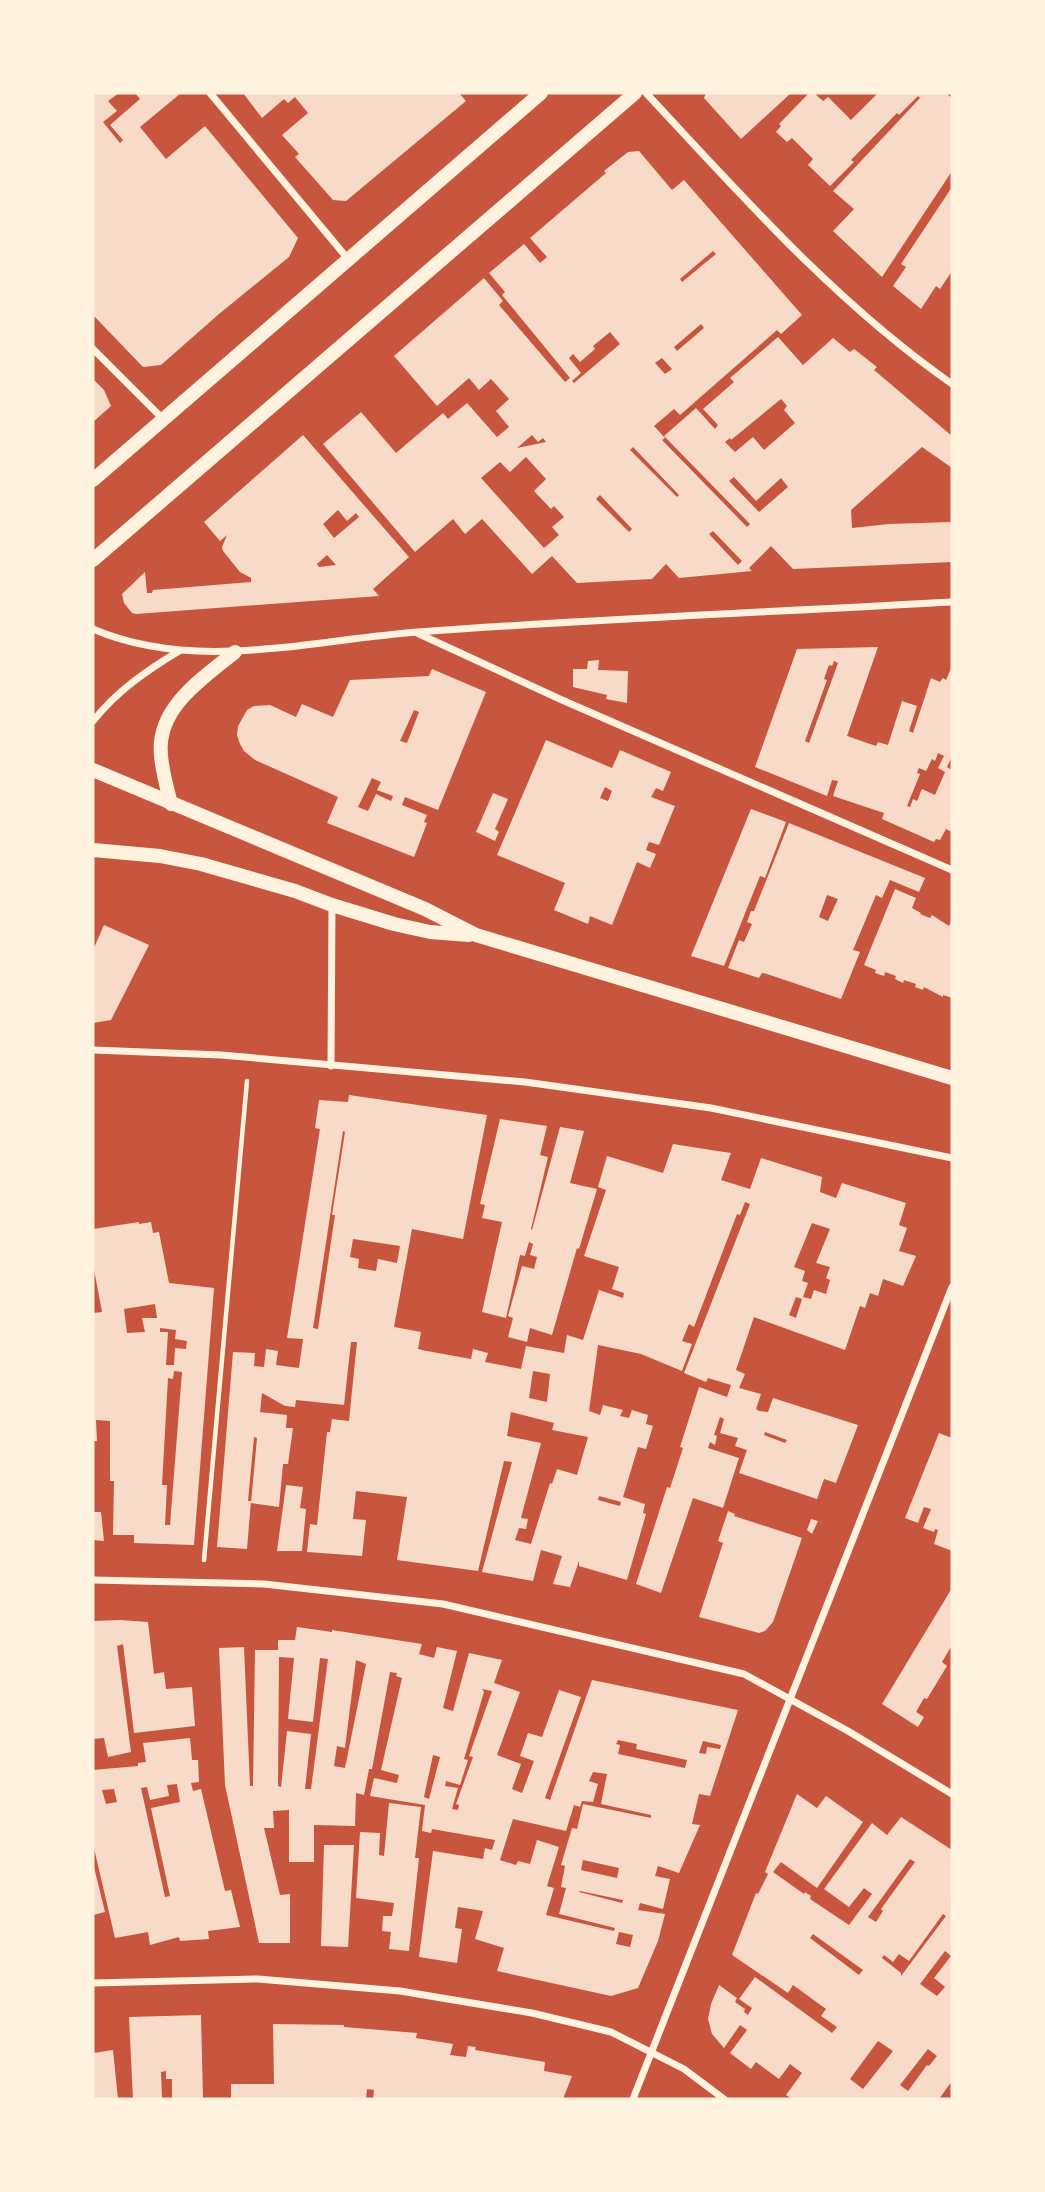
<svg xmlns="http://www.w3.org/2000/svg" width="1045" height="2192" viewBox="0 0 1045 2192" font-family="Rubik,sans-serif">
<rect width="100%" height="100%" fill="#c8553d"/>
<g fill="#f7dbc8" fill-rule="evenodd">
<path d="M93 93H119L108 101 117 111 103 122 120 143 123 140 110 125 140 99 135 93H181L140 127 166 159 205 126 298 238 289 257 219 314 161 365 143 367 93 315Z"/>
<path d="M243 93H459L466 101 346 201 333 200 295 157 299 154 282 135 308 113 295 97 288 103 284 99 262 118Z"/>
<path d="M706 93H791L741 139 704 98Z"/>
<path d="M809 93H814L823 101 828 97 851 120 878 93H946L952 98V171L882 277 833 231 854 209 833 191 920 98 918 96 899 115 897 113 851 160 854 162 830 186 808 165 813 159 792 138 787 142 776 132 781 126 779 124Z"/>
<path d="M639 151 672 190 684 180 802 315 781 334 777 330 680 415 674 409 654 426 665 438 662 440 747 527 750 524 664 436 696 408 715 429 718 425 703 409 734 382 730 378 778 337 803 365 833 338 850 352 854 349 877 367 874 370 952 436V468L922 447 851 510 852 528 889 524 952 522V562L793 569 771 546 749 568 752 571 679 578 666 564 652 579 577 583 552 556 532 574 482 519 465 534 453 519 415 552 323 444 361 412 396 453 443 413 448 419 467 403 497 437 509 427 496 411 509 399 491 379 479 390 469 378 437 406 394 356 484 278 503 301 499 305 565 382 570 378 502 295 505 292 489 273 524 244 540 263 547 257 530 238 606 173 604 171 628 152ZM713 251 716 254 682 282 680 279ZM701 324 704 328 677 351 674 347ZM610 332 620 344 574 383 572 381 581 373 569 358 573 354 580 362 595 349 593 346ZM662 358 672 369 665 374 655 363ZM781 399 787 406 784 410 795 423 764 450 753 437 735 452 725 442 730 438 731 440ZM532 435 538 442 543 438 546 442 517 448ZM633 447 679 495 677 497 630 450ZM526 457 546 479 534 491 551 509 554 506 564 517 552 527 559 535 544 548 481 478 500 462 510 472ZM734 477 756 501 781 478 788 487 759 512 729 481ZM600 495 632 529 629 532 596 499ZM713 531 742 561 738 565 709 534Z"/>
<path d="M952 187V271L940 289 936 286 921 309 893 286 906 267 901 264Z"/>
<path d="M93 379 104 390 111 406 93 422Z"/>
<path d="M303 435 409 557 373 589 379 596 136 614 132 613 124 603 122 594 145 572 147 593H152L153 590 251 582V578L240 572 223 551 222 547 227 535 220 541 204 522ZM338 510 347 521 356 513 359 517 334 538 323 524ZM327 555 336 565 319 567 317 564Z"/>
<path d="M878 647 847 736 876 746 878 742 888 745 902 701 917 706 909 731 913 733 931 678 940 682 943 678 946 680 952 666V756L947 767 952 770V832L946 829 940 840 936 839 934 842 882 819 884 813 833 796 838 781 832 780 827 796 755 767 797 649ZM834 661 838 663 809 743 805 741 827 680 824 679 829 665 832 666ZM938 753 944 756 938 768 945 772 935 795 922 789 917 801 913 799 910 807 907 806 920 774 917 773 919 768 926 771 932 759 935 761Z"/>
<path d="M599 660 598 670 628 671 627 703 606 699 607 695 573 687V669H587L588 661Z"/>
<path d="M432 669 486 692 438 810 405 797 402 805 427 815 424 822 427 823 414 857 327 823 338 797 255 760 244 751 240 744 237 735 238 726 247 710 254 706 270 705 296 717 302 704 333 717 350 680 429 676ZM414 710 419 712 407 743 400 741ZM372 778 381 782 377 790 393 796 391 801 376 794 368 811 358 807Z"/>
<path d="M546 740 612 768 620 750 671 772 663 791 656 788 651 797 675 806 659 845 649 842 646 850 656 854 650 868 637 862 612 925 590 916 588 924 554 910 565 883 497 855ZM605 787 612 791 608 801 600 798Z"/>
<path d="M493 793 508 799 495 829 499 832 495 841 476 832Z"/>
<path d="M751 809 786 822 765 878 760 876 724 966 691 956Z"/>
<path d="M789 823 925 878 919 892 890 880 882 898 876 895 853 950 860 952 841 999 767 974 762 973 759 978 728 968 739 940 744 942 752 924 747 922 751 911H754ZM827 895 838 899 828 921 819 917Z"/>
<path d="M895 889 916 898 912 908 921 913 920 914 930 918 932 915 949 926 952 919V998L943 995V997L924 987 923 990 915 987 916 984 904 980 903 983 895 979 896 976 885 972 884 976 875 973 876 970 864 965Z"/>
<path d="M104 925 149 945 111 1020 93 1023V950Z"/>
<path d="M349 1095 487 1115 463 1239 412 1229 394 1327 421 1332 418 1349 427 1351 471 1359 473 1349 488 1353 485 1362 521 1369 526 1346 564 1353 567 1335 583 1340 599 1290 623 1298 624 1293 612 1289 619 1267 584 1256 606 1190 598 1187 607 1156 663 1173 673 1144 711 1150 731 1153 721 1180 750 1189 761 1158 822 1177 820 1192 836 1198 842 1183 906 1203 899 1225 907 1228 899 1251 916 1256 903 1286 883 1279 878 1296 870 1293 865 1308 860 1306 845 1350 754 1317 736 1370 745 1374 739 1388 761 1394 756 1409 759 1411 768 1412 773 1398 858 1425 836 1483 824 1479 817 1499 739 1473 747 1450 735 1446 738 1438 720 1433 724 1419 720 1417 714 1435 717 1436 715 1445 710 1442 708 1448 739 1458 723 1508 693 1498 661 1593 636 1584 667 1487 670 1488 683 1448 680 1447 699 1387 727 1397 731 1385 708 1378 706 1382 684 1373 750 1204 745 1202 740 1215 737 1214 694 1327 689 1324 682 1341 692 1344 682 1371 641 1354 598 1345 589 1411 600 1415 603 1405 623 1410 620 1416 629 1418 632 1410 648 1415 646 1424 653 1426 646 1449 638 1447 623 1497 645 1504 643 1513 646 1514 627 1580 579 1566V1561L570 1587 553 1584 562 1556 541 1550 533 1581 482 1572 512 1462 504 1461 478 1571 397 1560 407 1497 356 1491 353 1519 366 1520 362 1556 307 1552 310 1524 317 1525 327 1432H330L332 1419 349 1421 357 1342H351L344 1405 296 1400 295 1407 285 1406 262 1393 260 1412 287 1415 286 1428H293L288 1464H283L279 1507 251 1503 257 1438 254 1437 248 1501H251L247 1549 217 1547 233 1352 255 1353 254 1366 264 1367 266 1349 278 1351 276 1365 299 1368 303 1339 287 1338 320 1129 315 1128 319 1100 348 1102ZM343 1131 345 1132 332 1215H335L318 1329 313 1328ZM812 1223 830 1229 816 1263 830 1267 826 1278 830 1280 826 1294 814 1290 811 1299 803 1297 808 1283 802 1281 805 1271 794 1267ZM353 1239 400 1246 397 1263 378 1259 376 1271 358 1268 359 1259 350 1257ZM796 1297 802 1299 796 1318 789 1315ZM533 1371 550 1374 547 1402 529 1398ZM511 1412 554 1423 552 1430 588 1437 577 1475 557 1469 552 1484 550 1483 531 1544 515 1540 519 1528 526 1529 528 1519 521 1518 541 1443 507 1436ZM765 1432 787 1440 785 1443 764 1435ZM599 1496 621 1502 620 1506 598 1500Z"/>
<path d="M500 1119 547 1126 540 1155 548 1157 531 1229 532 1230 560 1127 584 1131 570 1183 597 1189 579 1249 577 1248 552 1335 530 1328 527 1342 508 1337 513 1318 508 1316 522 1266 534 1269 537 1257 530 1255 533 1244 529 1242 525 1256 520 1255 506 1318 482 1312 502 1222 482 1218 485 1205 480 1204Z"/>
<path d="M139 1222V1224L151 1222 153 1233 159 1232 169 1283 214 1288 194 1545 134 1543V1535H113L114 1481H110V1421L96 1420 97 1441H93V1313L102 1312 93 1264V1229ZM155 1304 157 1318H142L145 1332 127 1333 124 1309ZM160 1328 176 1330 175 1339 187 1341 186 1349 175 1348 174 1365H166L168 1332H160ZM174 1371 182 1372 170 1525H165L167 1485H162L168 1378 173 1379Z"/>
<path d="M939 1433 952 1438V1551L934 1544 938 1530 935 1529 934 1532 923 1528 931 1509 924 1507 918 1523 905 1518Z"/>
<path d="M286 1485 303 1487 300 1508 306 1509 302 1551H277Z"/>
<path d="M728 1511 735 1514 734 1516 802 1538 773 1622 765 1631 759 1633 699 1617 723 1543 718 1541Z"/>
<path d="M93 1512H101L104 1541 93 1540Z"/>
<path d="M811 1519 818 1521 812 1534 807 1530Z"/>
<path d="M952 1588V1645L942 1662 947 1666 927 1699 924 1698 916 1712 924 1717 918 1727 882 1704Z"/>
<path d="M120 1620 148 1622 154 1674 164 1672 166 1689 192 1687 195 1726 134 1733 123 1644 117 1646 131 1752 108 1757 104 1738 93 1739V1621Z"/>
<path d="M297 1627 332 1632V1630L422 1644 419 1654 434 1658 437 1647 457 1651 443 1708 453 1711 469 1653 502 1660 494 1683 520 1692 497 1755 521 1764 512 1789 522 1793 534 1761 520 1756 528 1733 542 1737 559 1690 581 1697 545 1798 550 1800 592 1680 738 1710 710 1796 699 1794 692 1824 700 1825 679 1873 658 1866 655 1876 670 1879 663 1909 640 1903 638 1910 665 1914 658 1941 638 1988 611 1996 497 1971 504 1948 475 1939 483 1911 458 1907 455 1928 462 1929 457 1963 419 1957 433 1851 483 1859 485 1848 492 1850 495 1840 432 1829 431 1833 422 1831 425 1805 370 1796 374 1778 397 1783 399 1775 381 1770 402 1678 396 1676 397 1673 390 1672 372 1769H369L364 1795 356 1793 355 1826 314 1825V1862H289V1810L273 1811 274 1828H264L280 1895 290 1894V1943H259L225 1785 219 1648 244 1647 250 1786H253L255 1650H278V1640H295ZM279 1657 294 1658 288 1719 313 1722 320 1658 328 1659 311 1789H305L311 1734 287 1731 281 1787 278 1786ZM356 1660 366 1664 345 1768 334 1766 337 1746 345 1748ZM482 1689 492 1691 469 1756 473 1757 456 1804 459 1805 458 1810 452 1809 458 1788 445 1786 446 1781 460 1785 468 1760 464 1759 484 1692ZM618 1740 637 1744 636 1749 687 1760 685 1768 618 1754 620 1745 616 1744ZM703 1741 721 1745 720 1749 707 1747 706 1754 699 1753ZM433 1755 440 1757 429 1799 424 1797ZM593 1772 607 1774 601 1804 651 1815V1818L583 1804 577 1829 572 1828 561 1865 565 1866 561 1887 566 1888 559 1914 615 1928 614 1931 546 1915 554 1888 547 1886 559 1847 537 1840 530 1864 518 1861 516 1865 500 1860 513 1819 566 1831 574 1805 580 1807 582 1801 593 1802 598 1784 589 1781ZM583 1860 619 1868 617 1878 581 1870ZM580 1891 623 1900 622 1903 579 1892ZM619 1932 633 1935 630 1947 616 1944Z"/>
<path d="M190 1738 192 1760H198L199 1782 191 1783 193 1791 201 1789 225 1891 231 1890 240 1927 208 1931 209 1939 180 1941 179 1937 150 1945 148 1932 115 1938 93 1844V1770L138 1766V1763L146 1762 143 1743ZM177 1784 180 1802 151 1808 170 1896 165 1897 141 1788 147 1787 150 1800 169 1796 167 1785ZM114 1789 117 1802 106 1804 102 1790Z"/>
<path d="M797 1794 817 1808 826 1796 863 1822 817 1888 781 1862 773 1872 804 1894 805 1892 811 1896 810 1899 849 1925 872 1894 864 1888 849 1907 824 1889 872 1823 887 1835 901 1817 952 1850V1902L950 1904 952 1906V2081L939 2099H792L786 2095 802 2073 790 2064 779 2079 756 2062 751 2069 730 2053 747 2030 740 2025 724 2048 712 2034 708 2019 711 2004 719 1985 737 1998 735 2002 745 2009 744 2012 748 2015 752 2008 739 1999 755 1977 832 2033 837 2027 821 2016 826 2009 793 1985 788 1993 732 1955 756 1893 758 1894 768 1874 765 1872ZM910 1859 915 1862 881 1909 883 1911 876 1922 868 1917ZM943 1914 946 1916 901 1976V1973L882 1958 884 1955 893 1962 899 1954 909 1961ZM813 1934 863 1970 859 1975 810 1938ZM945 1951 951 1956 934 1978 945 1987 937 1996 920 1984ZM878 2041 893 2051 863 2089 850 2079ZM928 2049 937 2056 929 2066 927 2065 908 2091 900 2085Z"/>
<path d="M389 1803 421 1807 415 1858H419L409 1951 389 1949 391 1932 382 1931 383 1916H392L394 1903 356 1898 360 1832 380 1833 379 1855 384 1856Z"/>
<path d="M324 1845H354L348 1947 321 1946Z"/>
<path d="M93 1863 105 1912 93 1915Z"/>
<path d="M201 2015 203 2099H172V2079H166V2071L161 2072 162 2099H133L129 2017Z"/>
<path d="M273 2024 344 2025V2027L417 2033 416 2038 453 2044 450 2055 466 2057 468 2046 476 2047 475 2050 545 2062 544 2071 572 2076 563 2099H373L374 2090 367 2089 366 2099H231V2084H274Z"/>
<path d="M113 2050 118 2099H93V2053Z"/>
</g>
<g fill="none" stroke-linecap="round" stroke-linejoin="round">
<path stroke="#fff3e0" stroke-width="4.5" d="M204 1560 247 1081"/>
<g stroke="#fff3e0" stroke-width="7">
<path d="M210 93 348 259"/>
<path d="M646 93C742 196 836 303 952 384"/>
<path d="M93 349 164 420"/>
<path d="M93 629C195 673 311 640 418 632 595 619 774 612 952 602"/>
<path d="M417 633 562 700 952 870"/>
<path d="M93 721C117 691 146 671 179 651"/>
<path d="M93 1050 221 1055 525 1082 711 1108 952 1158"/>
<path d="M331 1066 332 905"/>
<path d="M93 1580 264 1584 443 1604 744 1674 848 1731 952 1794"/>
<path d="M93 1983 258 1979 400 1991 532 2013 611 2032 684 2069 724 2099"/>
<path d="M633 2099 952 1287"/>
</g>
<g stroke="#fff3e0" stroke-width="14">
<path d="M93 480 541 93"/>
<path d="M93 560 635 93"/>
<path d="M93 770 425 909 476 935 952 1078"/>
<path d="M171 804C167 788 162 771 161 755 156 708 203 678 235 652"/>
<path d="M93 850 160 856 201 864 295 891 332 905 394 924 430 932 469 935"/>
</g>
</g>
<rect width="1045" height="2192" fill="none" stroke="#fff3e0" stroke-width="189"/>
</svg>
